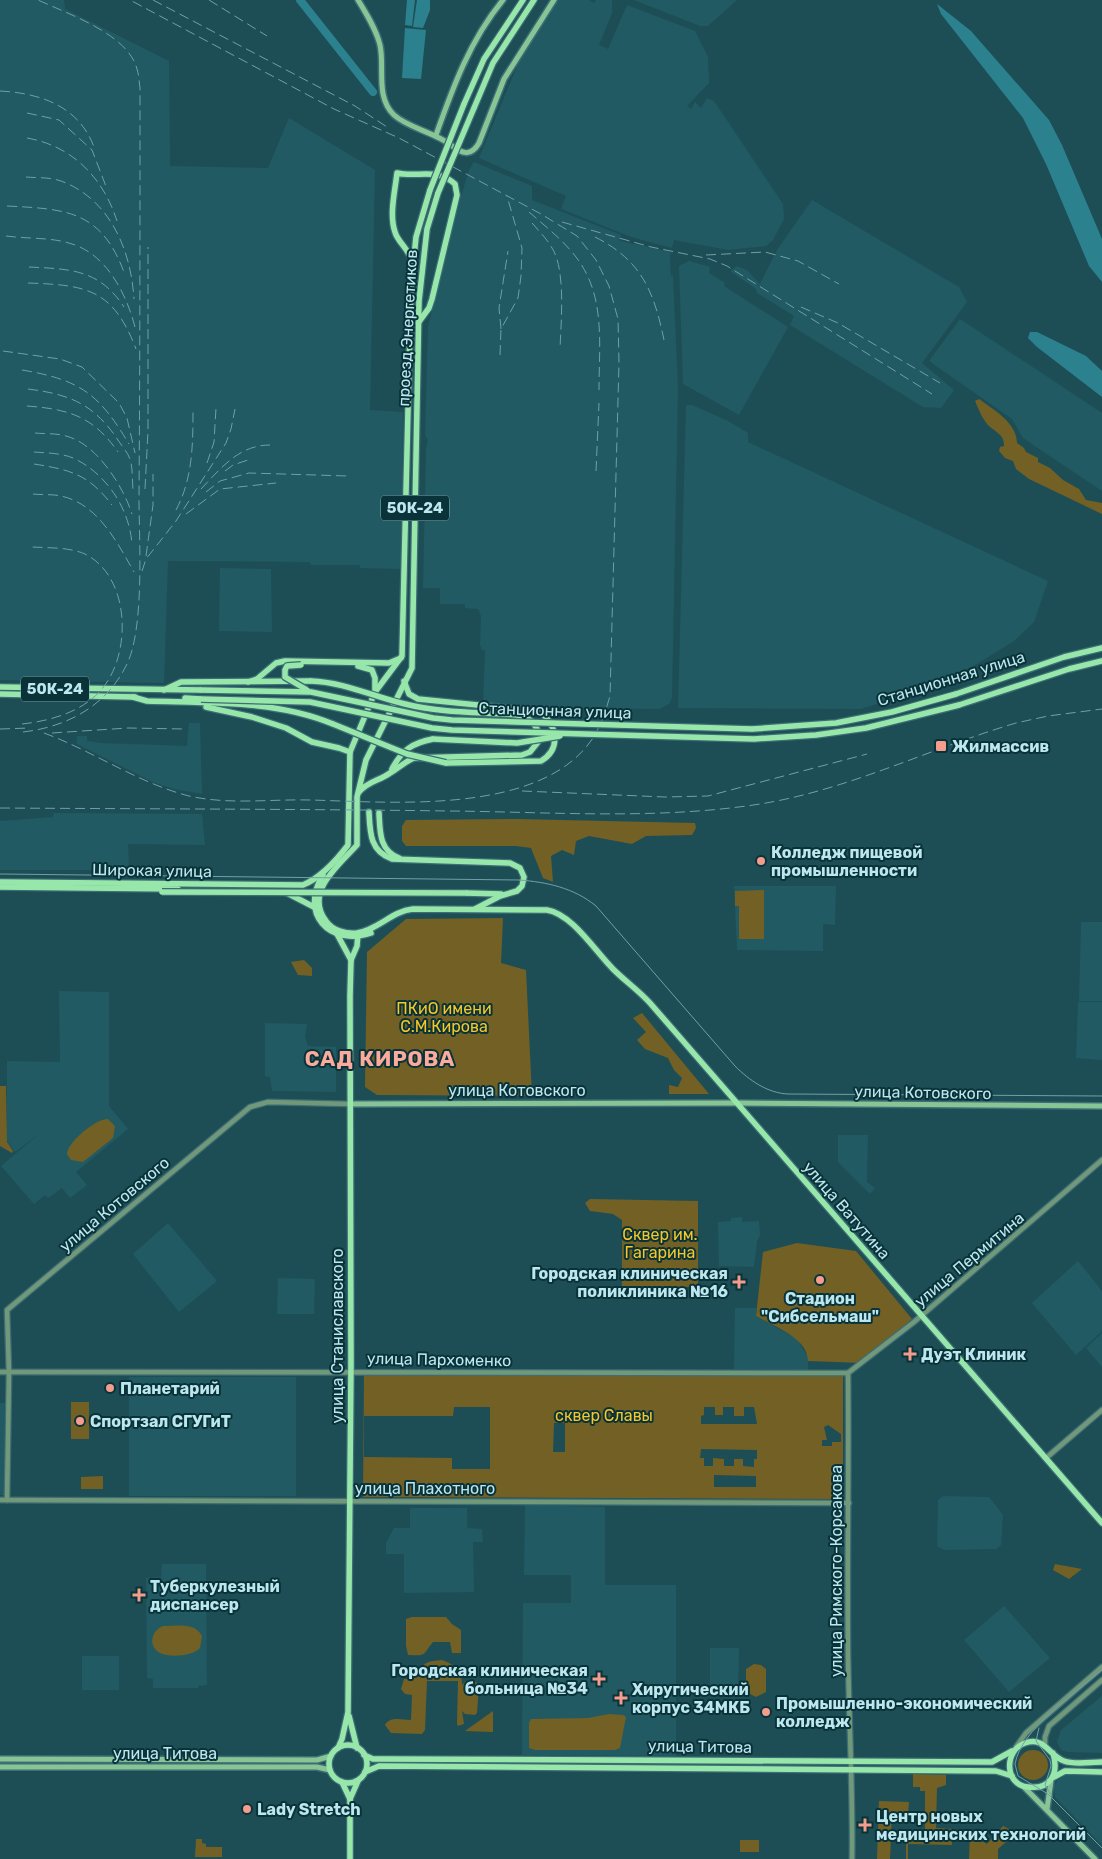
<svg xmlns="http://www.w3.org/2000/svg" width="1102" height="1859" viewBox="0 0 1102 1859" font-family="Rubik,sans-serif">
<rect width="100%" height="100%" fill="#1d4e56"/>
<g fill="#215a63">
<path d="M0 0H64L65 9 169 61 170 166 268 168 289 118 375 170 370 410 403 412 401 569 360 568V565H312L309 562 168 561 164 683 0 680Z"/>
<path d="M559 0H589L594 3 596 0H612V13L599 45 608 49 627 5 695 31 708 57 709 83 687 106 691 109 695 102 701 108 707 98 714 101 783 204 784 219 773 240 766 246 728 250 674 240 672 248 631 237 561 209 566 196 479 158 523 52Z"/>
<path d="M634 0H737L708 26H700Z"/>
<path d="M474 162 532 186V200L621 235 620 241 671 252 670 260 671 276H673L678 387 672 698 669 704 659 709 529 708 483 704 485 650H482L480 645 481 616 478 609 465 608V604H440V588H423L426 448 428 440 425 435 428 327 455 216 469 170Z"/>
<path d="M812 200 959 287 967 302 922 363 954 390 941 408 923 407 790 325 794 316 757 293 756 289 730 271 737 266 747 270 760 284 777 250Z"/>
<path d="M689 261 710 267 709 273 725 283 724 286 788 327 739 415 683 384 679 266Z"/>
<path d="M960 319 1102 413V491L1023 438 1012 419 929 361Z"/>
<path d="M686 405H692L728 421 748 433V442L1048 581 1034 622 1014 641 972 667 914 692 861 709 678 708Z"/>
<path d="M220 568 271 569 272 632 219 631Z"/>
<path d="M189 723H200L202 794 174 789 153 782 77 744V736H87V741L101 743 187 746Z"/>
<path d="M54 813 202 814 205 845 128 844 129 865 124 870H0V821L53 817Z"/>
<path d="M734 886H836L835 925 823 924V951L737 950Z"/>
<path d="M1081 922H1102V1001H1079Z"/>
<path d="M59 991 109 992V1106L128 1129 76 1172 41 1131 87 1185 70 1198 62 1188 48 1198 45 1195 34 1204 1 1166 39 1134 15 1152 7 1141V1061L60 1062Z"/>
<path d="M1078 1002H1102V1060L1076 1058Z"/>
<path d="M265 1023 307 1024 305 1037 308 1046 336 1047V1092L272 1091 270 1077 265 1076Z"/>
<path d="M838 1135H868L867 1182 875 1188 870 1194 838 1162Z"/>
<path d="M742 1217V1222L759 1221 760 1235 757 1241 754 1267 719 1266 718 1222 731 1221V1218Z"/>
<path d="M168 1223 217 1281 179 1312 133 1254Z"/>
<path d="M1078 1261 1102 1291V1331L1076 1355 1032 1303Z"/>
<path d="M278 1278 315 1279 314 1314H277Z"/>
<path d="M735 1308H756V1316L797 1339 808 1357V1370L734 1369Z"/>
<path d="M1102 1333V1367L1086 1348Z"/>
<rect x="129" y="1377" width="167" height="119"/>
<path d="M0 1403H5L4 1495H0Z"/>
<path d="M943 1496 989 1497 1003 1515 1001 1545 996 1549 944 1550 937 1546 938 1500Z"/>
<path d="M525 1505 605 1507V1585H676V1756L522 1755 523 1603H571V1575H524Z"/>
<path d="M410 1508H467V1528L482 1529 483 1542H473L474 1592 404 1593V1554H386V1543L394 1528H410Z"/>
<path d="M162 1564H206L207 1685 198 1686V1688H153V1679L147 1678 146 1578 161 1577Z"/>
<path d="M1004 1606 1050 1658 1009 1692 964 1640Z"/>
<path d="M710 1648H739L738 1695 710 1694Z"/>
<rect x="82" y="1656" width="37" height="34"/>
<path d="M1102 1696V1753L1067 1752 1061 1750 1057 1742 1061 1730Z"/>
<path d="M1066 1775 1102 1776V1845L1055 1797 1054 1786 1058 1780Z"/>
</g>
<g fill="#736025" fill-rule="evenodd">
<path d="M979 399C994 410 1017 423 1017 443L1024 448 1026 452 1038 458V462L1050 468 1063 480 1079 489 1086 500 1102 503V514L1029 479 1016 469 1013 461 1005 458 999 451 1000 447 1004 446C1005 434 993 431 987 424 982 418 978 408 975 401Z"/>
<path d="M517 819 695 823 696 828 692 835 646 836 632 844 589 836 576 841 574 855 562 850 551 856 553 882 543 878 531 848 516 846H406L402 841V826L406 820Z"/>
<path d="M764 890V939H739V906H735V891Z"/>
<path d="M503 918 501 963 526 970 532 1096 377 1095 365 1087 367 952 406 919Z"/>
<path d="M304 960 312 968V976L298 975 291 962Z"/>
<path d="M642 1013 709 1094H669V1085L678 1087 682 1078 674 1070 668 1058 645 1049 637 1040 646 1032 633 1018Z"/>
<path d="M0 1086H6L7 1142 13 1151 12 1153 0 1146Z"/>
<path d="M108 1119 115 1126 113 1138 83 1162 71 1160 67 1154C67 1142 97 1118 108 1119Z"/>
<path d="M590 1199 698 1201V1287L622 1286V1220L613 1214 590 1211 585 1203Z"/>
<path d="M797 1243 856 1251 912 1319 863 1363 808 1361C808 1338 773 1326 756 1316L763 1252Z"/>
<path d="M364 1374 843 1376V1499L363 1497ZM454 1407H490V1469H452V1458L364 1457V1416H453ZM704 1407H715V1415H723V1407H734V1416H744V1407H754L757 1424H701V1416L704 1415ZM554 1423H565V1452H553ZM828 1425 841 1434V1442H832V1446H822V1440H827L824 1427ZM701 1449 757 1450V1459H754V1467L743 1466V1459H734V1466H724V1459L713 1458V1466H704V1458H700ZM714 1475 756 1476V1487H714Z"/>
<rect x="71" y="1402" width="18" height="37"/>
<path d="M103 1476V1489H81V1477Z"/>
<path d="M1055 1564 1082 1569 1069 1579 1053 1570Z"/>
<path d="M412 1617H446L452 1624 461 1630V1653H452L450 1642H433C422 1655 428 1656 408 1655L406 1646V1619Z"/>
<path d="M163 1626C177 1626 195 1622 202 1636L200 1648C193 1656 170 1658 160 1653 147 1646 152 1630 163 1626Z"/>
<path d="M442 1660C455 1664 462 1671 462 1685L466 1681 476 1682 479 1685 477 1713 475 1715 465 1714 462 1711 464 1724 458 1726 457 1724 458 1681H427L425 1730 422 1734 391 1733 385 1725C390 1716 402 1720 411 1720L412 1695 405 1694 401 1689 404 1679H412L418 1675C422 1662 429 1661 442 1660Z"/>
<path d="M754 1664 761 1665 766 1669V1692L756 1697 746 1692V1669Z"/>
<path d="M493 1711V1732L465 1731Z"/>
<path d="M609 1714 623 1715 626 1717 620 1748 615 1750H535L529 1748V1723L531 1719 588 1718Z"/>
<circle cx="1033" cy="1765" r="15"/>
<path d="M913 1774 946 1775V1785L937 1788 936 1828 952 1829V1845L908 1844V1859H906V1830H925V1791H920V1787H913Z"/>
<path d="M879 1801 909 1802 908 1815H892L890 1859H877Z"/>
<path d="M1003 1826 1011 1830 1013 1836 998 1849V1859H969L970 1832 972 1830H976L982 1841 987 1844Z"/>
<path d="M196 1839H202V1843L206 1844V1847H222V1857H195Z"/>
<rect x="740" y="1840" width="19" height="12"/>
</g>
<g fill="#2c818f">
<path d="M407 0H415L412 26 405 25Z"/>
<path d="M417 0H430V10L423 28 413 27Z"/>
<path d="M937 4 971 31 1049 120 1062 145 1102 239V282L1089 266 1046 164 1023 118 941 14Z"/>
<path d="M405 28 426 30 421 79 402 78Z"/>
<path d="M1030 332H1037L1086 356 1102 371V397L1037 347 1028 338Z"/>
</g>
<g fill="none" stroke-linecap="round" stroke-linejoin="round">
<path stroke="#2c818f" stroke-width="8" d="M300 0 373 92"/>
<g stroke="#3d6d75" stroke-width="7">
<g id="tertiary">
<path d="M0 1372 848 1373"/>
<path d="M848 1373C849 1467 847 1561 848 1654 849 1723 853 1791 852 1859"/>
<path d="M848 1373 914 1322 1102 1160"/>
<path d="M1046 1458 1102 1410"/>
<path d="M0 1500 849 1503"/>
<path d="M7 1500 9 1373 7 1310 250 1107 268 1102 351 1104"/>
<path d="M1045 1746V1737L1049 1726 1102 1680"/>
<path d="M1016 1747 1026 1733 1102 1667"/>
</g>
</g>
<g stroke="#3d6d75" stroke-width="8">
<g id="secondary">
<path d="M358 0C366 13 376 29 380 45 385 67 375 97 394 115 408 128 434 132 451 145 462 154 471 157 479 143L504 79 554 0"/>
<path d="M436 135C453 87 470 40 503 0"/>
<path d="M351 1104 736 1103 1102 1106"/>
<path d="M0 1759 317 1760 331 1756"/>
<path d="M0 1767H317L330 1770"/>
<path d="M1024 1787 1095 1859"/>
<path d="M1047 1809 1051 1781"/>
</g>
</g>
<g stroke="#3d6d75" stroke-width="8">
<g id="primary">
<path d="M464 104 484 59 523 0"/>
<path d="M474 108 493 63 534 0"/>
<path d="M438 193 427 229 419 301 412 668 366 760 357 797V845C338 866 304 892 326 921 333 931 346 934 357 933 378 930 392 911 413 909L547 910C572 914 595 951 613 969 625 981 638 990 650 1003L1102 1523"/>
<path d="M412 262C409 248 398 243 395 232 389 215 395 191 397 173 418 178 436 167 455 184L457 195 432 299 429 308 418 323"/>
<path d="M358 666 372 670 375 678V690"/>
<path d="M404 681 409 694 418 699 538 711C556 722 563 748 541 761L446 763"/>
<path d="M248 682 257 679 276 663 285 661 389 663 401 658"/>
<path d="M0 687 201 690"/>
<path d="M164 690 181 682 311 681"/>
<path d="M0 694 135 697"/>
<path d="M956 694 1064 657 1102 648"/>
<path d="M133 697 147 701C208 703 276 700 333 724"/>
<path d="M185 698 201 699"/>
<path d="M959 705 1069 669 1102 661"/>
<path d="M206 707 252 717 286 728 312 742 339 748 350 752"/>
<path d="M392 769C402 750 412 743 433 739"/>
<path d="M359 792C368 781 379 781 390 773 399 768 404 762 414 758L522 755 530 752 538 742C540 726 532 718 517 715"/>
<path d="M369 812C370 833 370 851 392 859L510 863 520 868 524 877 522 886 517 891 500 896 475 909"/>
<path d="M379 813C380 832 379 850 399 858"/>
<path d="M323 875C299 913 329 947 371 933"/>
<path d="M0 882 303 885C322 877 336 861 348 845L350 752 375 692 402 656 411 287 416 237 430 190"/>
<path d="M0 887 178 889"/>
<path d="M287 893 314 907"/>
<path d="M466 893 501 894"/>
<path d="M337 934 351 960"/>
<path d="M349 1716 357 1748"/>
<circle cx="348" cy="1764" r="19"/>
<path d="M338 1748 342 1739 348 1712 351 1365 350 996 351 960 357 946 358 933"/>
<path d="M1053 1753C1059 1773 1051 1790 1028 1787 1004 1785 1004 1750 1025 1743 1045 1736 1049 1756 1064 1761 1074 1765 1091 1762 1102 1762"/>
<path d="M364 1755 373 1759H384L992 1762 1012 1751"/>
<path d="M365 1772 379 1766 996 1771 1012 1776"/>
<path d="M1054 1777 1065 1771 1102 1772"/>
<path d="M342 1782 350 1799"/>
<path d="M350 1859V1799L358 1781"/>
</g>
</g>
<use href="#tertiary" stroke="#72987a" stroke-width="4.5"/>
<use href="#secondary" stroke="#88c595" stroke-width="5"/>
<use href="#primary" stroke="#98e7aa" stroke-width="5.5"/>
<g stroke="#719fa7" stroke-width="1">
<path d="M0 874 519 880C547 882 574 888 596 906L735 1066C749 1080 767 1093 788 1094L1102 1096"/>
<path d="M1102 1670C1076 1693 1021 1729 1015 1764L1018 1776 1048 1794 1102 1848"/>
<path d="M1039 1728 1036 1741 1050 1760 1051 1766 1045 1785 1052 1796"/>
</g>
<g stroke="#719fa7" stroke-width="1" stroke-dasharray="10 5" stroke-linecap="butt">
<path d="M153 0 355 106 387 127"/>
<path d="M209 0 267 36"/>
<path d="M0 91C41 93 81 107 95 150"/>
<path d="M27 113 59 120 92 150 107 189"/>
<path d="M27 138C72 146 103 177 117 221"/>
<path d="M26 177C37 178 50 177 61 181 110 199 131 250 134 299"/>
<path d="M7 206C66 209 102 210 125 275"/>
<path d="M529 212C545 226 563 240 576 257 606 296 599 344 599 390"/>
<path d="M562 222 651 247 710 259 727 266 932 394"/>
<path d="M532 223C539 231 547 239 552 248 566 270 561 322 560 349"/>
<path d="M6 236C27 239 52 237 72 244 108 255 128 297 136 331"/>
<path d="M595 237C641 260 654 291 664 340"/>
<path d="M706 255 765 252 798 261 839 284"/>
<path d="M29 267C70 269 99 269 124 307"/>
<path d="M28 283C87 285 113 289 136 349"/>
<path d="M801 307 838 323 940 383"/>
<path d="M501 329 499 308 508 251"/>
<path d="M3 351 60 359 82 367 119 403 127 418 135 453"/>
<path d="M500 355 501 329 518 298 521 276 522 248 507 196"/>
<path d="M22 370C81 380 99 394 129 444"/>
<path d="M28 389C68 394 92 403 116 437 120 444 127 451 130 459 133 469 132 480 133 490"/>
<path d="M27 406C68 409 93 416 118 452"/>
<path d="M35 433C44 434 56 433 66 436 97 444 123 486 132 514"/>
<path d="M34 452C47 453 61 453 73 458 106 473 130 509 132 545"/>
<path d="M207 463 214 442 216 408"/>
<path d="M34 464C71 470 88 474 112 505"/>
<path d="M225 471 233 465 251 459"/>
<path d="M596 471 599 403"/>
<path d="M145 489 148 431V247"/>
<path d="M201 489C221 468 239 445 270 445"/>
<path d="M206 492 220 481 249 473 348 476"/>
<path d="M33 494C42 495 52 494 61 496 98 504 117 542 134 572"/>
<path d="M176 510C193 478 193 444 193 408"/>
<path d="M186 514 220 489 276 483"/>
<path d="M146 556 153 505V474"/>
<path d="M142 571 146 559 176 521 226 443 231 429 235 409"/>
<path d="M22 724C50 721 82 712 101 690 132 655 131 577 85 554 69 547 49 548 32 547"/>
<path d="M0 729 30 728"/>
<path d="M23 732C67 727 106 706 126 666 145 630 139 539 139 497 140 361 140 224 140 88 139 82 139 75 137 69 128 34 68 14 38 0"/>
<path d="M44 733C93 751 138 783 189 796 229 805 270 799 310 800 392 802 541 816 593 738 601 725 606 710 610 696L619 363 618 319 609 286 596 260 577 236 541 214 399 138 334 109 130 0"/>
<path d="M52 733 128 728 185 729"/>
<path d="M522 791 665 797 708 796 867 754"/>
<path d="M0 808C150 809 300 809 450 811 553 812 658 820 760 804 848 790 931 748 1016 723L1048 716 1102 709"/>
</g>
<g stroke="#3d6d75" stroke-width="8" stroke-linecap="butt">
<g id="primary-bridge">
<path d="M430 190 464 104"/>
<path d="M438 193 474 108"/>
<path d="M301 665 287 666 285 670V677L307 690"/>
<path d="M311 681C344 682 374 697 405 704 441 713 480 712 517 715"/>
<path d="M201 690 311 692 433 718 452 720 752 729 836 723 892 712 956 694"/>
<path d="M201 699 310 702 432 728 452 730 754 739 816 735 866 728 959 705"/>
<path d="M333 724 407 754 446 763"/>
<path d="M433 739 517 743 560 736"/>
<path d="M162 892 466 893"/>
</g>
</g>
<use href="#primary-bridge" stroke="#98e7aa" stroke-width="5.5"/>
</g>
<g fill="#f59d8d" stroke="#093239" stroke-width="2">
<rect x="935" y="740" width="12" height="12" rx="2.5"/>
<circle cx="761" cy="861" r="5"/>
<circle cx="820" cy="1280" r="5"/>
<path d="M736.5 1274.5h5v5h5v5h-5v5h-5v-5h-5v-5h5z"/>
<path d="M907.5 1346.5h5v5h5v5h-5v5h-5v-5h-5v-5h5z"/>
<circle cx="110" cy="1388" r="5"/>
<circle cx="80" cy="1421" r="5"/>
<path d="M136.5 1587.5h5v5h5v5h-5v5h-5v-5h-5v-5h5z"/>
<path d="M596.5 1671.5h5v5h5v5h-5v5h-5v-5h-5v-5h5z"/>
<path d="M618.5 1690.5h5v5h5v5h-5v5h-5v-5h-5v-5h5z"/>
<circle cx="766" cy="1712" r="5"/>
<circle cx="247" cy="1809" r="5"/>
<path d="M862.5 1817.5h5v5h5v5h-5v5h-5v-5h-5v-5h5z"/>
</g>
<g text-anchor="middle" stroke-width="4" stroke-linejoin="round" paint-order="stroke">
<g fill="#093239" stroke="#87b1b8" stroke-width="1">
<rect x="381" y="495.5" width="68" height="25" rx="4"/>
<rect x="21" y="676.5" width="68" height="25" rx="4"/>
</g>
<g font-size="15" font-weight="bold" fill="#bde7ef">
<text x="415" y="513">50К-24</text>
<text x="55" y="694">50К-24</text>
</g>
<g font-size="16" fill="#bde7ef" stroke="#093239">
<text transform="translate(407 328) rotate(-87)" y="6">проезд Энергетиков</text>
<text transform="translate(951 678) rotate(-17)" y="6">Станционная улица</text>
<text transform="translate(555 710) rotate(2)" y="6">Станционная улица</text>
<text transform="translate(152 870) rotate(1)" y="6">Широкая улица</text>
<text x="517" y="1096">улица Котовского</text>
<text transform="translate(923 1092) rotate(1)" y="6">улица Котовского</text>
<text transform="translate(114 1204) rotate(-40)" y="6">улица Котовского</text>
<text transform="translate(847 1210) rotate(49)" y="6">улица Ватутина</text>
<text transform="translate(969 1259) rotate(-40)" y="6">улица Пермитина</text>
<text transform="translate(337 1336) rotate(-90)" y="6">улица Станиславского</text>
<text transform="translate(439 1359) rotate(1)" y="6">улица Пархоменко</text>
<text x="425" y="1494">улица Плахотного</text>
<text transform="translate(836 1571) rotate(-90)" y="6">улица Римского-Корсакова</text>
<text transform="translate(700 1746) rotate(1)" y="6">улица Титова</text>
<text x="165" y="1759">улица Титова</text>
</g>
<g font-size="16" font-weight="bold" fill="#bde7ef" stroke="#093239" text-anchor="start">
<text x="952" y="752">Жилмассив</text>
<text x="771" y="858">Колледж пищевой<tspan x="771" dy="18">промышленности</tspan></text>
<text x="728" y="1279" text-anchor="end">Городская клиническая<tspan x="728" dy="18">поликлиника №16</tspan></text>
<text x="820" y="1304" text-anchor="middle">Стадион<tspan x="820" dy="18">"Сибсельмаш"</tspan></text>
<text x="921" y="1360">Дуэт Клиник</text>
<text x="120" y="1394">Планетарий</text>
<text x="90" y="1427">Спортзал СГУГиТ</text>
<text x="150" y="1592">Туберкулезный<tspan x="150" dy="18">диспансер</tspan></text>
<text x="588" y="1676" text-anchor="end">Городская клиническая<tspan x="588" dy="18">больница №34</tspan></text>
<text x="632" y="1695">Хиругический<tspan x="632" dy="18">корпус 34МКБ</tspan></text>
<text x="776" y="1709">Промышленно-экономический<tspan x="776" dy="18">колледж</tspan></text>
<text x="257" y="1815">Lady Stretch</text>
<text x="876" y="1822">Центр новых<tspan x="876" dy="18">медицинских технологий</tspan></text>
</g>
<g font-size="16" fill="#f6c726" stroke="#093239">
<text x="444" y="1014">ПКиО имени<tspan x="444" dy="18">С.М.Кирова</tspan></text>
<text x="660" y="1240">Сквер им.<tspan x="660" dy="18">Гагарина</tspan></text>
<text x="604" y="1421">сквер Славы</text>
</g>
<g font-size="21" font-weight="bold" letter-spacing="1" fill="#fcaa9b" stroke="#093239">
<text x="380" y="1066">САД КИРОВА</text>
</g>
</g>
</svg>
